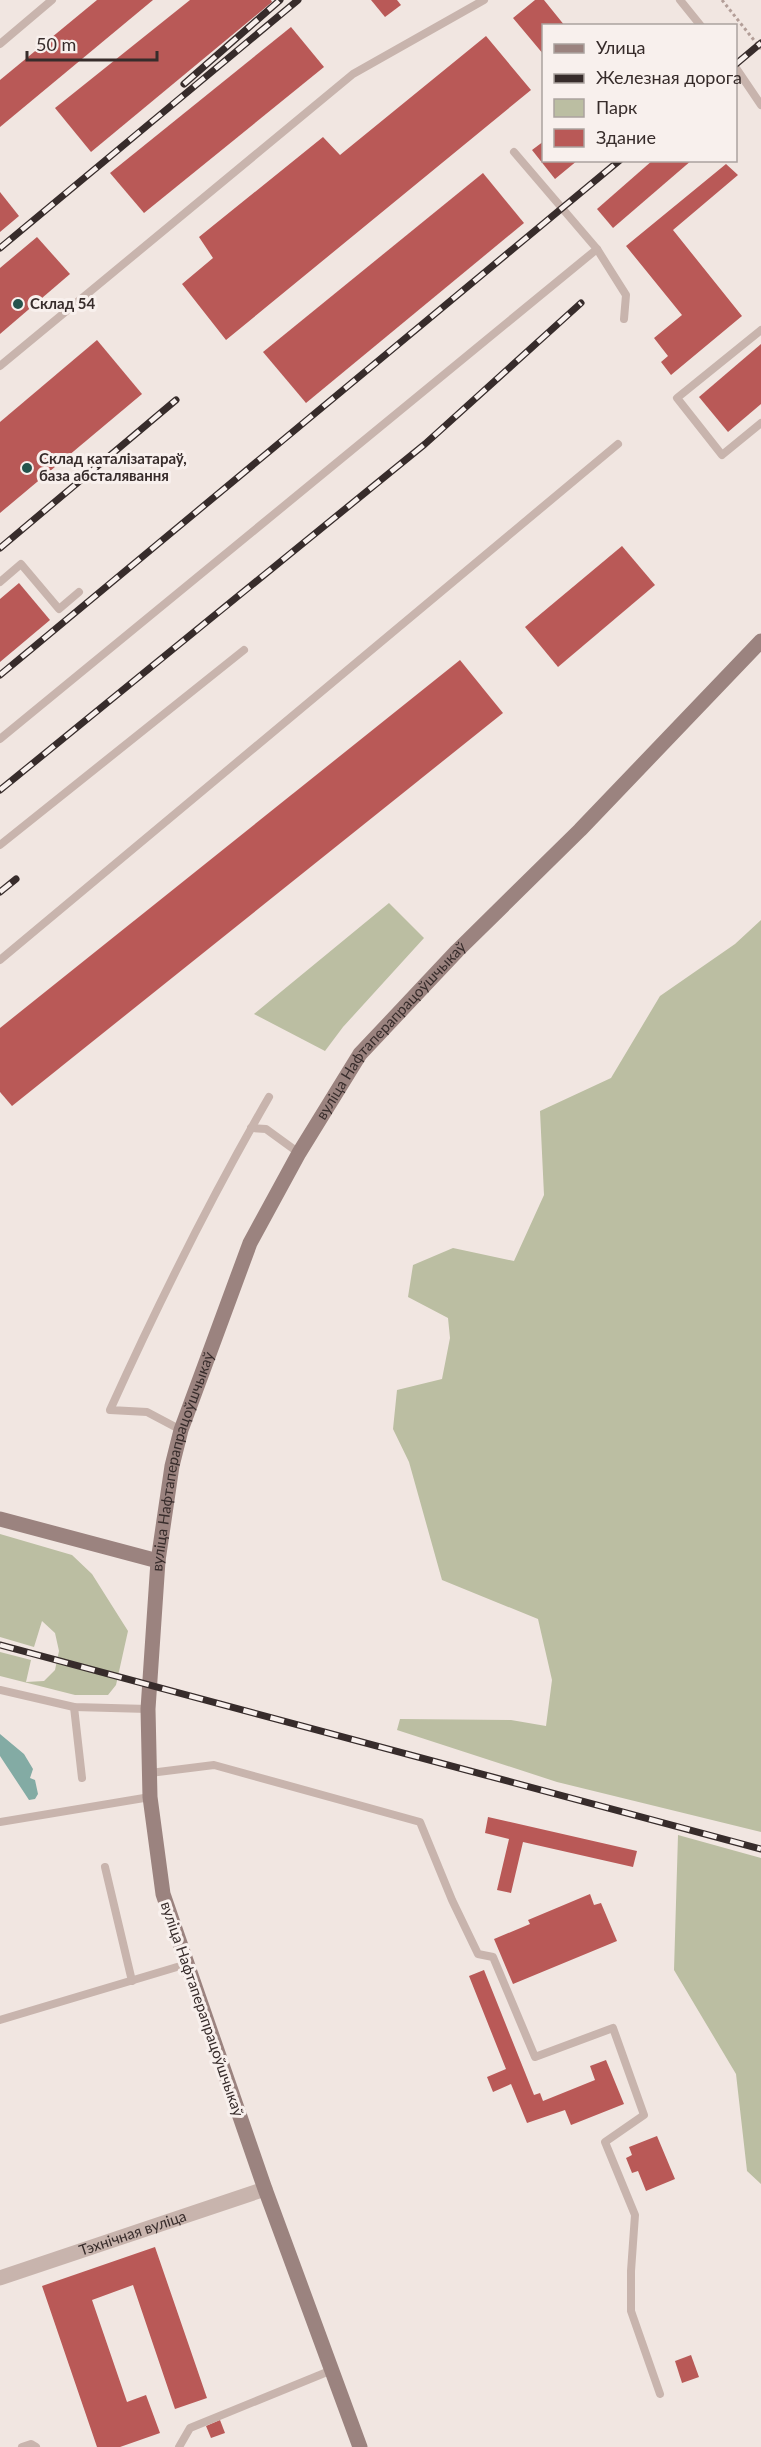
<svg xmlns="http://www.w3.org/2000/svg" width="761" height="2447" viewBox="0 0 761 2447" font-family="Lato,sans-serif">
<rect width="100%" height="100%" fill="#f1e6e1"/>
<g fill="#bbbea2">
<path d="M389 903 424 938 343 1027 325 1051 254 1014Z"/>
<path d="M761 920V1832L557 1782 397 1730 400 1719 511 1720 546 1726 552 1680 538 1619 442 1580 409 1462 393 1429 397 1390 442 1379 450 1338 448 1318 408 1297 413 1265 453 1248 514 1261 544 1195 540 1111 611 1078 660 996 735 944Z"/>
<path d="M0 1534 72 1555 92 1574 128 1631 116 1685 108 1695H75L0 1676V1652L31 1660 26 1682 44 1681 55 1670 59 1651 55 1633 42 1621 34 1647 0 1637Z"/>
<path d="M678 1835 761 1858V2184L747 2171 736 2074 674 1970Z"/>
</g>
<path fill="#83aba4" d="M0 1734 24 1754 33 1769 30 1778 35 1780 38 1794 35 1799 29 1800 0 1756Z"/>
<g fill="#b95957">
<path d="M97 0H153L0 127V80Z"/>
<path d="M190 0H271L272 2 91 152 55 108Z"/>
<path d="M371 0H397L401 5 385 17Z"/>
<path d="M535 0H544L565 26H544V55L513 18Z"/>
<path d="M291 27 324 67 144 213 110 173Z"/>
<path d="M486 36 531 90 226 340 182 284 213 258 199 237 323 137 340 155Z"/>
<path d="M544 141V160H578L555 179 532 150Z"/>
<path d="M653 160H692L613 228 597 209Z"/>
<path d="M726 164 738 175 673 230 742 316 671 375 661 362 668 356 654 338 682 315 626 246Z"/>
<path d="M483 173 524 223 306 403 263 352Z"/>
<path d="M0 192 19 216 0 232Z"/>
<path d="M37 237 70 274 0 334V268Z"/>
<path d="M97 340 142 394 0 513V422Z"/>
<path d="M761 344V404L728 432 699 397Z"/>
<path d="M622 546 655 585 558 667 525 627Z"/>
<path d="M19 583 50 620 0 662V599Z"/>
<path d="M460 660 503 713 12 1106 0 1092V1028Z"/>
<path d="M488 1817 637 1851 633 1867 523 1842 511 1893 497 1890 509 1839 485 1833Z"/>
<path d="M590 1894 594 1905 601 1903 617 1941 513 1984 494 1939 530 1924 528 1920Z"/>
<path d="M484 1970 534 2095 540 2093 543 2101 595 2080 590 2066 606 2060 624 2104 571 2125 565 2110 527 2123 511 2084 493 2092 487 2077 506 2069 469 1976Z"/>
<path d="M657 2136 675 2179 646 2191 638 2171 632 2173 626 2158 632 2155 629 2147Z"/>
<path d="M155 2247 207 2398 175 2409 133 2285 92 2300 127 2402 146 2395 160 2433 120 2447H97L42 2286Z"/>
<path d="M691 2355 699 2377 682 2383 675 2361Z"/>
<path d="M220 2420 225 2433 211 2438 206 2426Z"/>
</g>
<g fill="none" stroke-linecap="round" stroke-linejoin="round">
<path stroke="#b39e98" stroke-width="3" stroke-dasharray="3 3" stroke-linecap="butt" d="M722 0 761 49"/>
<g stroke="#c8b4ad" stroke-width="8">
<path d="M680 0 701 26"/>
<path d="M0 44 52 0"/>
<path d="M736 68 761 105"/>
<path d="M514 152 597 249 626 295 624 319"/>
<path d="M761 330 677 398 722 455 761 423"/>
<path d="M0 366 353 74 484 0"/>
<path d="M0 582 21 564 59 609 79 592"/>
<path d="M0 739 597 249"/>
<path d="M0 845 244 650"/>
<path d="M0 960 618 444"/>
<path d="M251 1128 266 1129 299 1153"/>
<path d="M181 1430 147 1412 110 1410C158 1304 210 1199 269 1097"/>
<path d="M0 1690 74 1707 148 1709"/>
<path d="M74 1707 82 1778"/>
<path d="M150 1773 214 1765 420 1822 452 1900 478 1954 493 1957 535 2057 613 2028 644 2115 605 2142 635 2215 631 2271V2311L660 2394"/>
<path d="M0 1822 150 1797"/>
<path d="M105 1867 132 1981"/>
<path d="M0 2020 187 1964"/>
<path d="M22 2447 31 2444 36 2447"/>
<path d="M179 2447 190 2428 332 2370"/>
</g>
<path stroke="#c8b4ad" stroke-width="15" id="s1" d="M0 2278 265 2189"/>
<g stroke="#9b837f" stroke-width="15">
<path d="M0 1519 158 1561"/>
<path id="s2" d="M360 2447 265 2189 163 1894 150 1797 148 1709 158 1561 172 1466 181 1430 250 1243 299 1153 360 1054 457 951 580 830 761 641"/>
</g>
<g stroke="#372c2b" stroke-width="7">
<g id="rail">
<path d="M736 64 761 43"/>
<path d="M184 84 280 0"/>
<path d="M0 248 298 0"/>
<path d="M0 548 176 400"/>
<path d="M0 675 620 160"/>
<path d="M0 790 425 444 581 303"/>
<path d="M0 892 16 879"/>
<path d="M0 1645 761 1849"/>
</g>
</g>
<use href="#rail" stroke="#f8f0ed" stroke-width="4.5" stroke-dasharray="14" stroke-linecap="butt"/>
</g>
<g fill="#25544d" stroke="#f8f0ed" stroke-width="2">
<circle cx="18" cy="304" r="6"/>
<circle cx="27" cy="468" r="6"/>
</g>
<g text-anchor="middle" stroke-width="6" stroke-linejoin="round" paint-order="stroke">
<g font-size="15" font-weight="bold" fill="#372c2b" stroke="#f8f0ed" text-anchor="start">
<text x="30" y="309">Склад 54</text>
<text x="39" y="464">Склад каталізатараў,<tspan x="39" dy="17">база абсталявання</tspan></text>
</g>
<g font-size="15" fill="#372c2b" stroke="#f8f0ed">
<text dy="5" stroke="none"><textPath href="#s2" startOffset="1510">вуліца Нафтаперапрацоўшчыкаў</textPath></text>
<text dy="5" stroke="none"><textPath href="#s2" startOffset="1024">вуліца Нафтаперапрацоўшчыкаў</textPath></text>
<text transform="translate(202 2009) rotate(71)" y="5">вуліца Нафтаперапрацоўшчыкаў</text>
<text dy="5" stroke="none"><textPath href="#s1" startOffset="140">Тэхнічная вуліца</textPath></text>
</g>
</g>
<rect x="542" y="24" width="195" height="138" fill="#f8f0ed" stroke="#aba29f" stroke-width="1.5"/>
<rect x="554" y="44" width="30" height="9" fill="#9b837f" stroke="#aba29f" stroke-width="1.5"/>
<text x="596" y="54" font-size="18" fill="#372c2b">Улица</text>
<rect x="554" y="74" width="30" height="9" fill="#372c2b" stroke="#aba29f" stroke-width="1.5"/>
<text x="596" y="84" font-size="18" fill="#372c2b">Железная дорога</text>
<rect x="554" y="99" width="30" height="18" fill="#bbbea2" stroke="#aba29f" stroke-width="1.5"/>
<text x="596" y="114" font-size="18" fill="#372c2b">Парк</text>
<rect x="554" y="129" width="30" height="18" fill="#b95957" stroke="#aba29f" stroke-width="1.5"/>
<text x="596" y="144" font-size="18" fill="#372c2b">Здание</text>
<path d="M27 51v9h130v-9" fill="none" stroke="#372c2b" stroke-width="3"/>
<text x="36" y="51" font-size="18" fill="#372c2b" stroke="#f8f0ed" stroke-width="4.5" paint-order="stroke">50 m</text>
</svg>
